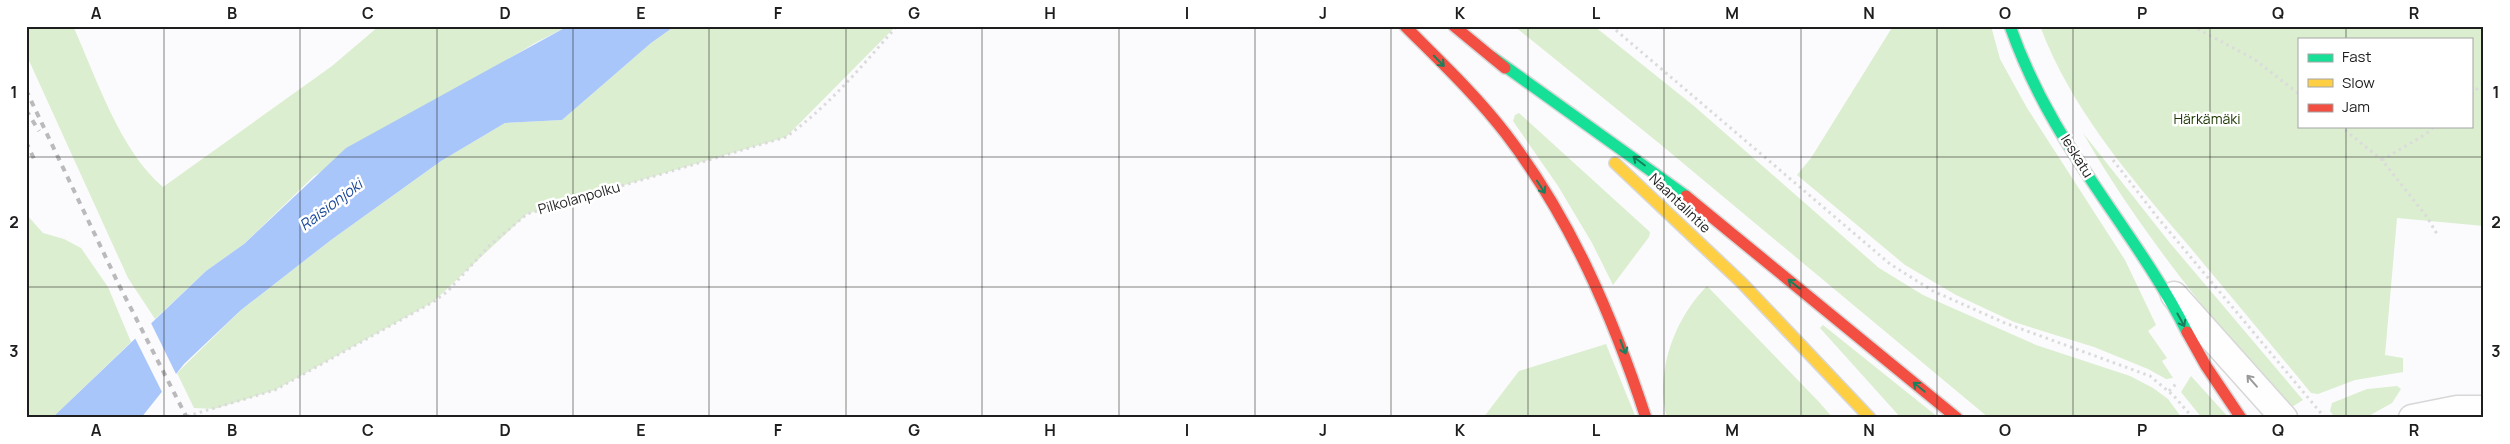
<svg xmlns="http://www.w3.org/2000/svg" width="2510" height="444" viewBox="0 0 2510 444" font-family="Manrope,sans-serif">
<rect width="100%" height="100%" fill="#fbfbfd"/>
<g fill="#dbeecf" fill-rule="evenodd">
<path d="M26 26H73C96 77 120 151 163 187L332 66 379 26H568L535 43 314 176 244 244 206 271 155 319 128 278 26 54Z"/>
<path d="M675 26H896L786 137 527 214 433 302 275 390 214 409 194 408 177 373 241 310 331 240 441 161 505 123 562 120 651 43Z"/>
<path d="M1514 26H1594L1694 106 1879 268 1923 295 2036 345 2130 376 2153 388 2168 399 2182 418H1989L1660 144Z"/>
<path d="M1893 26H1991L2000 59 2027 108 2125 260 2156 325 2148 331 2167 358 2162 361 2173 378 2166 379 2148 369 2094 347 2014 322 1956 295 1905 265 1797 175 1811 158Z"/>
<path d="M2040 26H2484V226L2397 218 2385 355 2403 358V372L2355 380 2318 394 2311 393C2268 341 2226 290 2183 239 2127 173 2071 108 2040 26ZM2299 39H2471V126H2299Z"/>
<path d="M1519 113 1650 232 1649 237 1613 285 1592 243 1558 186 1513 121 1515 115Z"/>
<path d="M2083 133 2170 243 2303 400 2287 410C2215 322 2140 233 2083 133Z"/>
<path d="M26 214 43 233 64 239 81 248 108 287 131 342 52 418H26Z"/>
<path d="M1707 286 1819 402 1833 418H1667C1654 372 1675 318 1707 286Z"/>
<path d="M1823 325 1939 418H1901L1820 328Z"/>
<path d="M1606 344 1636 418H1483L1519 371Z"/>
<path d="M2191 376 2229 418H2202L2181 392Z"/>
<path d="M2397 386 2401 389 2392 403 2365 418H2335L2330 411 2332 403 2367 389Z"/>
</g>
<path fill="#a9c6fa" d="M568 26H675L651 43 562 120 505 123 441 161 331 240 241 310 184 364 141 418H52L206 271 244 244 346 148Z"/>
<path fill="#fbfbfd" d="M150 321 177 376 163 394 134 336Z"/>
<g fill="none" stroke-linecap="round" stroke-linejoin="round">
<g stroke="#d7d7d8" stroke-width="29">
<g id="street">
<path d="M2174 295 2284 418"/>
<path d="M2412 418 2457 409H2484"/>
</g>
</g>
<g stroke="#d7d7d8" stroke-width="14">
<g id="fast">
<path d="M2010 26C2022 60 2037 92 2055 123 2096 194 2150 258 2187 332"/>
<path d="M1492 57 1686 196"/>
</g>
</g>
<g stroke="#d7d7d8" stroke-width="14">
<path id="slow" d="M1615 163 1742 283 1870 418"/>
</g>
<g stroke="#d7d7d8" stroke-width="14">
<g id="jam">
<path d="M1405 26C1440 61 1476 95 1506 134 1571 219 1613 317 1646 418"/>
<path d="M1454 26 1505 68"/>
<path d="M1686 196 1957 418"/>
<path d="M2187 332 2206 366 2241 418"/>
</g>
</g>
<g stroke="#dbdbdc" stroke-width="3" stroke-dasharray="2.5 4" stroke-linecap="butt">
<path d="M1611 26 1890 264 1933 291 2005 323 2150 376 2174 396 2193 418"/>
<path d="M2192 26 2254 59 2299 94"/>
<path d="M2471 94 2484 83"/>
<path d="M2340 126 2382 160 2427 217 2437 234"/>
<path d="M2113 160 2158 218 2325 418"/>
<path d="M2382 160 2426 134 2435 126"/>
<path d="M2169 391 2177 383"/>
<path d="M181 418 275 390 433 302 448 291 489 246 527 214 786 137C829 106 862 66 897 26"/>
</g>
<use href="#street" stroke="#fefeff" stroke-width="26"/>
<use href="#fast" stroke="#16e098" stroke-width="11"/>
<use href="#slow" stroke="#ffcf43" stroke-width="11"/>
<use href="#jam" stroke="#f24e42" stroke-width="11"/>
<g stroke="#bababc" stroke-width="4" stroke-dasharray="6 6" stroke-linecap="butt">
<path d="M26 90 118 283 187 418"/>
<path d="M26 110 39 131"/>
<path d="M26 142 35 161"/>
</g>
</g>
<defs><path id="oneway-shaft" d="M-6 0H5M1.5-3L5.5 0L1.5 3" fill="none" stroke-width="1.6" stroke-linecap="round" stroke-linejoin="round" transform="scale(1.25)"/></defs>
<g stroke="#1a7f5c">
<use href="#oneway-shaft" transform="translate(1439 61) rotate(46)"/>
<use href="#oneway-shaft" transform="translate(1639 161) rotate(-143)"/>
<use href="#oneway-shaft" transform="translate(1541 187) rotate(57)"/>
<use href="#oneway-shaft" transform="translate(1794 284) rotate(-141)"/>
<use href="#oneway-shaft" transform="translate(2181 320) rotate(61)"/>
<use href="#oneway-shaft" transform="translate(1623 347) rotate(69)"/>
<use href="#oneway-shaft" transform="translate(1919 387) rotate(-141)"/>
</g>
<use stroke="#99999a" href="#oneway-shaft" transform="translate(2252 381) rotate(-131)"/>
<path fill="none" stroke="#1e1e1f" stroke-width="1" stroke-opacity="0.55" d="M164 26V418M300 26V418M437 26V418M573 26V418M709 26V418M846 26V418M982 26V418M1119 26V418M1255 26V418M1391 26V418M1528 26V418M1664 26V418M1801 26V418M1937 26V418M2073 26V418M2210 26V418M2346 26V39M2346 126V418M26 157H2484M26 287H2484"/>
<g text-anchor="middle" stroke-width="5" stroke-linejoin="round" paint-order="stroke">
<g font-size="14" fill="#1b3700" stroke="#fff">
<text x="2207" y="124">Härkämäki</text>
</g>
<g font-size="14" fill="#1e1e1f" stroke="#fff">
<text transform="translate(2077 156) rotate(58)" y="5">Ieskatu</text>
<text transform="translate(579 198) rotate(-16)" y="5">Pilkolanpolku</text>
<text transform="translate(1680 203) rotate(44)" y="5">Naantalintie</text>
</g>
<g font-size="15" font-style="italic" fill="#184799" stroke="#fff">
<text transform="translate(331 205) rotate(-37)" y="5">Raisionjoki</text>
</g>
</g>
<rect width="2510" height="444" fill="none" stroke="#ffffff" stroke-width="55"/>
<rect x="2298" y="38" width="175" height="90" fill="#ffffff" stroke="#a5a5a5"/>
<rect x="2308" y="54" width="25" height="8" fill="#16e098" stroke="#a5a5a5"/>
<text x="2342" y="62" font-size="15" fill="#1e1e1f">Fast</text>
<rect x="2308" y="79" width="25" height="8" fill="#ffcf43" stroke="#a5a5a5"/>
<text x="2342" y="88" font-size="15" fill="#1e1e1f">Slow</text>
<rect x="2308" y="104" width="25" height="8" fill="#f24e42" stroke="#a5a5a5"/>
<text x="2342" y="112" font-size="15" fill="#1e1e1f">Jam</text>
<rect x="28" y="28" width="2454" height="388" fill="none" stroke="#1e1e1f" stroke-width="2"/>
<g font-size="16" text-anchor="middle" font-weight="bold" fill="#1e1e1f">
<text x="96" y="19">A</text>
<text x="232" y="19">B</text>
<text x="368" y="19">C</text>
<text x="505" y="19">D</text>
<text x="641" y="19">E</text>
<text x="778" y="19">F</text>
<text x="914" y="19">G</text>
<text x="1050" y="19">H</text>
<text x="1187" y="19">I</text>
<text x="1323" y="19">J</text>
<text x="1460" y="19">K</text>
<text x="1596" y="19">L</text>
<text x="1732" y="19">M</text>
<text x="1869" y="19">N</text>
<text x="2005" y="19">O</text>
<text x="2142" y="19">P</text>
<text x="2278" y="19">Q</text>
<text x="2414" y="19">R</text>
<text x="14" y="98">1</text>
<text x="2496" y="98">1</text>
<text x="14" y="228">2</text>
<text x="2496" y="228">2</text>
<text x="14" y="357">3</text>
<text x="2496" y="357">3</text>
<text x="96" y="436">A</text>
<text x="232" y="436">B</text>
<text x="368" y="436">C</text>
<text x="505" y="436">D</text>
<text x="641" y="436">E</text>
<text x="778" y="436">F</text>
<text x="914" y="436">G</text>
<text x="1050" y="436">H</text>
<text x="1187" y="436">I</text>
<text x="1323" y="436">J</text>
<text x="1460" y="436">K</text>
<text x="1596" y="436">L</text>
<text x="1732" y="436">M</text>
<text x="1869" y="436">N</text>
<text x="2005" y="436">O</text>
<text x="2142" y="436">P</text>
<text x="2278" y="436">Q</text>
<text x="2414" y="436">R</text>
</g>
</svg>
